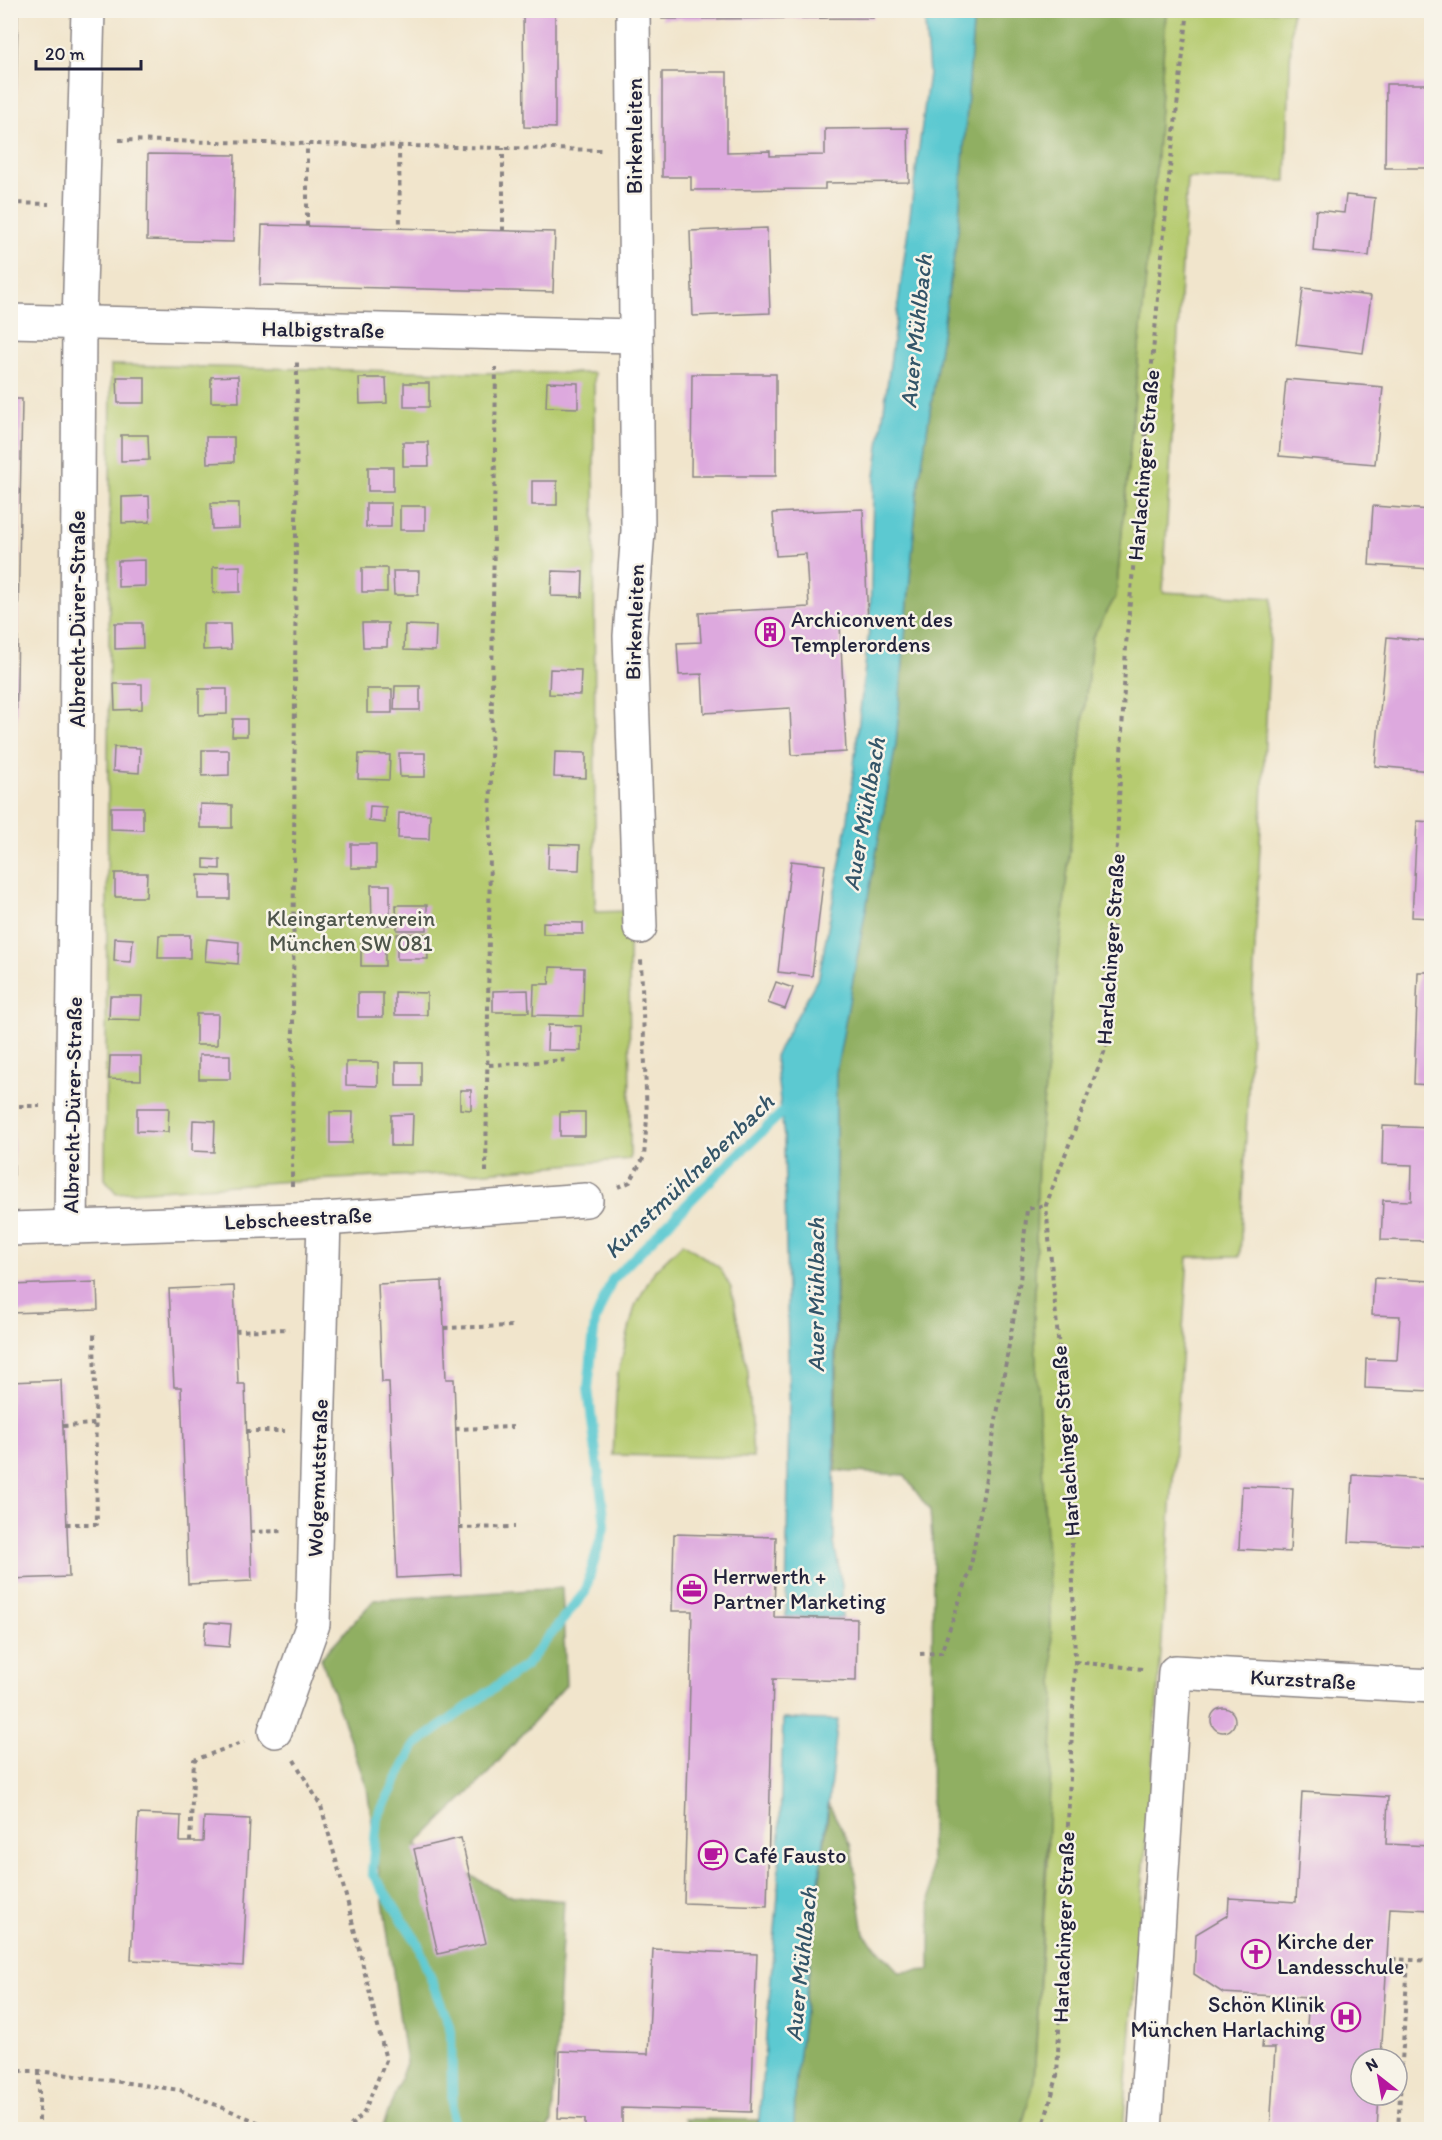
<svg xmlns="http://www.w3.org/2000/svg" width="1442" height="2140" viewBox="0 0 1442 2140" font-family="Itim,sans-serif">
<rect width="100%" height="100%" fill="#f7f3e8"/>
<filter id="ink" filterUnits="userSpaceOnUse"><feTurbulence type="fractalNoise" baseFrequency=".0167" numOctaves="2"/><feDisplacementMap in="SourceGraphic" scale="12" xChannelSelector="R" yChannelSelector="G"/><feConvolveMatrix kernelMatrix="1 2 1 2 8 2 1 2 1" color-interpolation-filters="sRGB"/></filter>
<filter id="wash" filterUnits="userSpaceOnUse"><feTurbulence type="fractalNoise" baseFrequency=".008" numOctaves="4" result="noise"/><feDisplacementMap in="SourceGraphic" scale="24" xChannelSelector="R" yChannelSelector="G"/><feGaussianBlur stdDeviation="1.35" result="paint"/><feColorMatrix in="noise" values="0 0 0 0 0 0 0 0 0 0 0 0 0 0 0 0 0 1.4 0 .05"/><feComposite in="paint" operator="in"/></filter>
<g filter="url(#wash)">
<rect width="100%" height="100%" fill="#f1e5cc"/>
<g fill="#b6cb6f" stroke="#6c7655" stroke-width="1.5">
<path d="M1166 11H1292L1286 181 1187 178 1163 592 1272 598 1240 1256 1188 1257 1162 1640 1123 2129 1021 2130 1034 2080 1048 1849 1034 1323 1038 1153 1092 638 1116 596 1156 169Z"/>
<path d="M111 365 496 373H594L595 912 629 911 630 1159 486 1172 292 1181 116 1193 105 1179Z"/>
<path d="M683 1243 720 1268 731 1288 748 1371 753 1458 613 1455 617 1377 635 1306 655 1270Z"/>
</g>
<g fill="#90af62" stroke="#59684e" stroke-width="1.5">
<path d="M974 11H1166L1156 169 1116 596 1092 638 1038 1153 1034 1323 1055 1697 1034 2080 1021 2129 794 2130 795 2087 829 1805 851 1846 864 1934 899 1972 930 1970 933 1553 930 1511 904 1475 836 1471V1073L896 744 917 496 958 230Z"/>
<path d="M562 1588 566 1685 484 1778 415 1845 506 1895 564 1901 552 2122 547 2129H382L406 2063 367 1788 321 1658 374 1600Z"/>
<path d="M684 2119 758 2120V2129H691Z"/>
</g>
<g fill="#5cc9d1" stroke="#3f7686" stroke-width="1.5">
<path d="M924 11H974L958 230 917 496 896 744 836 1073 834 1543 842 1585V1618L786 1617 789 1404 784 1138 775 1056 819 976 848 820 870 621 873 491 929 73Z"/>
<path d="M783 1719 838 1720 795 2087 794 2129H758L778 1895Z"/>
</g>
<g fill="none" stroke-linecap="round" stroke-linejoin="round">
<path stroke="#5cc9d1" stroke-width="10" d="M453 2130 451 2031 417 1942 372 1873 377 1818 415 1745 526 1665 585 1592 605 1524 588 1389 595 1321 612 1280 705 1186 791 1104"/>
</g>
<g id="blocks">
<g fill="#dda9de">
<path d="M10 10H18L15 154H10Z"/>
<path d="M523 10H555V128L524 127Z"/>
<path d="M662 10H873V18L662 19Z"/>
<path d="M662 72H727V152L770 151V156L825 155V129L908 128 909 182 825 183V189L691 190V177H662Z"/>
<path d="M1386 84H1431V168H1385Z"/>
<path d="M148 154 235 155 233 242 147 240Z"/>
<path d="M1346 195 1375 198 1369 256 1313 251 1316 210 1344 213Z"/>
<path d="M262 225 555 232 553 292 260 285Z"/>
<path d="M767 228 770 313 693 316 690 231Z"/>
<path d="M1303 288 1371 296 1363 353 1296 345Z"/>
<path d="M692 374H776V476H691Z"/>
<path d="M238 376 239 402H211V377Z"/>
<path d="M117 377H145V403H118Z"/>
<path d="M359 378H386L387 403 360 404Z"/>
<path d="M1286 379 1383 387 1375 464 1279 456Z"/>
<path d="M547 382 578 383V408L546 407Z"/>
<rect x="404" y="383" width="25" height="24"/>
<path d="M10 399H22L15 793H10Z"/>
<path d="M121 435H148L149 460 121 461Z"/>
<path d="M206 437H234V462L207 463Z"/>
<path d="M403 442H428L429 466H403Z"/>
<rect x="368" y="467" width="25" height="24"/>
<rect x="532" y="481" width="25" height="24"/>
<path d="M149 496 150 522 122 523V497Z"/>
<path d="M211 503H239V528L212 529Z"/>
<rect x="366" y="503" width="25" height="24"/>
<rect x="400" y="506" width="25" height="24"/>
<path d="M1373 506 1431 510V569L1369 565Z"/>
<path d="M863 509 868 621 840 623 846 752 792 755 790 708 704 713 702 674 679 675 677 643 701 642 699 613 809 607 806 554 776 556 773 513Z"/>
<path d="M145 560V586L118 587V561Z"/>
<path d="M240 566V592L213 593V567Z"/>
<rect x="362" y="568" width="25" height="24"/>
<path d="M393 571H419L418 595H394Z"/>
<path d="M552 571 583 572 582 597 551 596Z"/>
<path d="M115 623H142L143 648 115 649Z"/>
<path d="M362 623H388L387 647H363Z"/>
<path d="M203 624H230L231 649 203 650Z"/>
<path d="M405 625 436 626 435 651 404 650Z"/>
<path d="M1387 637 1431 641V771L1375 766Z"/>
<path d="M550 669 581 670 580 695 549 694Z"/>
<path d="M114 684H142V709L115 710Z"/>
<path d="M395 686H420V710H394Z"/>
<path d="M199 689H227V714L199 715Z"/>
<rect x="367" y="689" width="25" height="24"/>
<path d="M233 719H247V736H232Z"/>
<path d="M114 747 140 748 139 773 113 771Z"/>
<path d="M202 750H229V775L202 776Z"/>
<path d="M555 752 586 753V778L554 777Z"/>
<path d="M399 753H425V777H400Z"/>
<path d="M359 754 390 755 389 780 358 779Z"/>
<path d="M200 804 232 805V828H200Z"/>
<path d="M370 806 386 807 385 823 369 821Z"/>
<path d="M111 807H143V830L111 829Z"/>
<path d="M399 813 430 814 429 839 398 838Z"/>
<path d="M1417 821 1431 822V918L1412 917Z"/>
<rect x="351" y="844" width="25" height="24"/>
<path d="M549 844 580 845 579 870 548 869Z"/>
<path d="M204 859 220 860V869L204 868Z"/>
<path d="M791 861 825 865 812 976 778 972Z"/>
<path d="M115 873H147L146 897H115Z"/>
<path d="M198 875 230 876V899H198Z"/>
<path d="M371 885H390V925H372Z"/>
<path d="M396 905H427V930H397Z"/>
<path d="M543 922 583 923V934H543Z"/>
<path d="M397 934H427L428 959H397Z"/>
<path d="M159 935H190V958H158Z"/>
<path d="M115 938 133 939 131 962 114 961Z"/>
<path d="M207 939 239 942 238 964 205 961Z"/>
<rect x="361" y="943" width="24" height="23"/>
<path d="M550 967 584 968 583 1016 533 1015 534 984H549Z"/>
<path d="M1418 972H1431V1085L1414 1084Z"/>
<path d="M776 982 793 988 785 1009 768 1003Z"/>
<path d="M528 990 529 1012H493V991Z"/>
<path d="M395 992 427 993V1015H395Z"/>
<rect x="358" y="993" width="25" height="24"/>
<path d="M110 996H142L141 1020 109 1019Z"/>
<path d="M196 1014H218L217 1045H196Z"/>
<path d="M548 1025 581 1026V1051L547 1050Z"/>
<rect x="199" y="1055" width="31" height="24"/>
<path d="M110 1056H141V1080L109 1079Z"/>
<path d="M346 1062H378V1086L346 1085Z"/>
<rect x="396" y="1062" width="25" height="24"/>
<path d="M460 1090H471V1110L460 1109Z"/>
<path d="M137 1108H169L168 1132 137 1131Z"/>
<path d="M330 1112H353L352 1143H330Z"/>
<rect x="560" y="1112" width="25" height="24"/>
<path d="M413 1114 412 1146H391V1115Z"/>
<path d="M10 1120H13L14 1175H10Z"/>
<path d="M193 1120 215 1121 214 1152 192 1151Z"/>
<path d="M1383 1126 1431 1128V1241L1381 1240 1383 1200 1411 1201 1412 1165 1382 1164Z"/>
<path d="M1374 1278 1431 1281V1391L1365 1388 1366 1359 1397 1360 1400 1316 1372 1315Z"/>
<path d="M442 1281 446 1379H454L461 1575 397 1578 389 1382H382L378 1284Z"/>
<path d="M97 1282 98 1310 10 1313V1285Z"/>
<path d="M234 1286 238 1384H245L252 1581 188 1584 181 1387H174L169 1289Z"/>
<path d="M61 1380 69 1577 10 1579V1382Z"/>
<path d="M1353 1475 1425 1479V1485L1431 1486V1546L1349 1542Z"/>
<path d="M1242 1486 1293 1488 1290 1552 1239 1549Z"/>
<path d="M674 1534 776 1537 774 1617 857 1619 856 1681 773 1679 767 1906 684 1903 692 1611H672Z"/>
<path d="M206 1622 231 1624 229 1647 204 1645Z"/>
<circle cx="1223" cy="1720" r="12"/>
<path d="M1302 1792 1388 1797 1386 1844 1431 1846V1910L1390 1908 1381 2059H1361V2095H1379L1377 2130H1270L1275 2048H1262L1263 2036 1306 2038 1309 1998 1223 1993 1194 1974 1196 1934 1228 1915 1229 1898 1296 1902Z"/>
<path d="M138 1814 181 1816 180 1842H203L204 1817 250 1819 243 1966 131 1960Z"/>
<path d="M461 1838 486 1943 438 1954 414 1849Z"/>
<path d="M653 1949 757 1954 751 2112 622 2108V2130H585V2119L558 2118 560 2051 648 2054Z"/>
<rect x="10" y="2093" width="3" height="37"/>
</g>
</g>
</g>
<g filter="url(#ink)">
<use href="#blocks" fill-opacity="0" stroke="#8a8484" stroke-width="1.5"/>
<g fill="none" stroke-linecap="round" stroke-linejoin="round">
<g stroke="#8a8484" stroke-width="36">
<g id="minor">
<path d="M633 10 638 531 630 636 640 927"/>
<path d="M10 321 635 336"/>
<path d="M71 1227 76 805 79 323 88 10"/>
<path d="M10 1229 324 1219 586 1200"/>
<path d="M275 1731 313 1624 324 1219"/>
<path d="M1145 2130 1175 1672 1432 1686"/>
</g>
</g>
<g stroke="#8a8484" stroke-width="4" stroke-dasharray="4.5 4.5" stroke-linecap="butt">
<path d="M119 140 601 150"/>
<path d="M399 146 400 228"/>
<path d="M10 203 49 204"/>
<path d="M307 226V144"/>
<path d="M503 231V148"/>
<path d="M489 1065 568 1060"/>
<path d="M10 1106H40"/>
<path d="M486 1172 496 367"/>
<path d="M292 1186 297 362"/>
<path d="M618 1187 630 1182 644 1157 647 1118 641 960"/>
<path d="M444 1328 512 1326"/>
<path d="M235 1331 289 1329"/>
<path d="M63 1426 95 1424"/>
<path d="M455 1429 513 1427"/>
<path d="M246 1431H285"/>
<path d="M66 1524H97L94 1330"/>
<path d="M459 1528 515 1527"/>
<path d="M250 1532 283 1531"/>
<path d="M920 1654 941 1653 970 1571 1020 1281 1027 1209 1046 1205"/>
<path d="M1075 1662 1143 1669"/>
<path d="M294 1760 321 1806 347 1900 386 2060 363 2114 346 2130"/>
<path d="M190 1842 194 1760 244 1742"/>
<path d="M1392 1959 1432 1961"/>
<path d="M10 2071H39L180 2090 277 2130"/>
<path d="M39 2130V2071"/>
<path d="M1042 2130 1057 2077 1075 1662 1070 1472 1046 1205 1108 1042 1126 645 1170 168 1188 10"/>
<path d="M1398 2130 1408 1960"/>
</g>
<use href="#minor" stroke="#fff" stroke-width="33"/>
</g>
</g>
<defs>
<g id="building-ring" transform="scale(1.5)"><circle r="9.5" fill="#f7f3e8" stroke="#b5179e" stroke-width="1.5"/><path d="M-4-6H4V6H1V3H-1V6H-4ZM-2.5-4.3h1.7v1.8h-1.7ZM.8-4.3h1.7v1.8H.8ZM-2.5-1h1.7V.8h-1.7ZM.8-1h1.7V.8H.8Z" fill="#b5179e"/></g>
<g id="office-ring" transform="scale(1.5)"><circle r="9.5" fill="#f7f3e8" stroke="#b5179e" stroke-width="1.5"/><path d="M-6-3h4V-5.5h4V-3h4V5H-6ZM-1-4.5V-3h2v-1.5ZM-6 0V1H6V0Z" fill="#b5179e"/></g>
<g id="cafe-ring" transform="scale(1.5)"><circle r="9.5" fill="#f7f3e8" stroke="#b5179e" stroke-width="1.5"/><path d="M-5.5-4.5H6V0H3Q3 3.5 0 3.5H-2.5Q-5.5 3.5-5.5 0ZM3-3.2v2h1.7v-2ZM-6 4.5H4V6H-6Z" fill="#b5179e"/></g>
<g id="church-ring" transform="scale(1.5)"><circle r="9.5" fill="#f7f3e8" stroke="#b5179e" stroke-width="1.5"/><path d="M-1.2-6h2.4v3.5h3.3v2.4h-3.3V6h-2.4V-.1h-3.3v-2.4h3.3Z" fill="#b5179e"/></g>
<g id="hospital-ring" transform="scale(1.5)"><circle r="9.5" fill="#f7f3e8" stroke="#b5179e" stroke-width="1.5"/><path d="M-5-5h3v3.5h4V-5h3V5h-3V1.5h-4V5h-3Z" fill="#b5179e"/></g>
</defs>
<g fill-rule="evenodd">
<use href="#building-ring" x="770" y="632"/>
<use href="#office-ring" x="692" y="1589"/>
<use href="#cafe-ring" x="713" y="1855"/>
<use href="#church-ring" x="1256" y="1954"/>
<use href="#hospital-ring" x="1346" y="2017"/>
</g>
<g text-anchor="middle" stroke-width="5" stroke-linejoin="round" paint-order="stroke">
<g font-size="22" fill="#22223b" stroke="#f7f3e8">
<text transform="translate(634 136) rotate(-90)" y="8">Birkenleiten</text>
<text transform="translate(323 329) rotate(1)" y="8">Halbigstraße</text>
<text transform="translate(1143 465) rotate(-85)" y="8">Harlachinger Straße</text>
<text transform="translate(77 619) rotate(-90)" y="8">Albrecht-Dürer-Straße</text>
<text transform="translate(634 622) rotate(-88)" y="8">Birkenleiten</text>
<text transform="translate(1110 949) rotate(-86)" y="8">Harlachinger Straße</text>
<text transform="translate(72 1105) rotate(-89)" y="8">Albrecht-Dürer-Straße</text>
<text transform="translate(298 1218) rotate(-3)" y="8">Lebscheestraße</text>
<text transform="translate(1065 1441) rotate(-94)" y="8">Harlachinger Straße</text>
<text transform="translate(317 1478) rotate(-88)" y="8">Wolgemutstraße</text>
<text transform="translate(1303 1679) rotate(3)" y="8">Kurzstraße</text>
<text transform="translate(1063 1927) rotate(-88)" y="8">Harlachinger Straße</text>
</g>
<g font-size="22" fill="#22223b" stroke="#f7f3e8" text-anchor="start">
<text x="791" y="627">Archiconvent des<tspan x="791" dy="25">Templerordens</tspan></text>
<text x="713" y="1584">Herrwerth +<tspan x="713" dy="25">Partner Marketing</tspan></text>
<text x="734" y="1863">Café Fausto</text>
<text x="1277" y="1949">Kirche der<tspan x="1277" dy="25">Landesschule</tspan></text>
<text x="1325" y="2012" text-anchor="end">Schön Klinik<tspan x="1325" dy="25">München Harlaching</tspan></text>
</g>
<g font-size="22" fill="#4e554b" stroke="#f7f3e8">
<text x="351" y="926">Kleingartenverein<tspan x="351" dy="25">München SW 081</tspan></text>
</g>
<g font-size="24" font-style="italic" fill="#335468" stroke="#f7f3e8">
<text transform="translate(916 331) rotate(-84)" y="8">Auer Mühlbach</text>
<text transform="translate(864 814) rotate(-80)" y="8">Auer Mühlbach</text>
<text transform="translate(689 1176) rotate(-44)" y="8">Kunstmühlnebenbach</text>
<text transform="translate(816 1295) rotate(-90)" y="8">Auer Mühlbach</text>
<text transform="translate(801 1964) rotate(-84)" y="8">Auer Mühlbach</text>
</g>
</g>
<rect width="1442" height="2140" fill="none" stroke="#f7f3e8" stroke-width="36"/>
<g transform="translate(1379 2077) rotate(329)"><circle r="28" fill="#f7f3e8" stroke="#a29fa3" stroke-width="1.5"/>
<path d="M0-4.5L10 22L0 15L-10 22Z" fill="#b5179e"/>
<text y="-9" font-size="16" font-weight="bold" text-anchor="middle" fill="#22223b">N</text>
</g>
<path d="M36 60v9h105v-9" fill="none" stroke="#22223b" stroke-width="3"/>
<text x="45" y="60" font-size="18" fill="#22223b" stroke="#f7f3e8" stroke-width="4.5" paint-order="stroke">20 m</text>
</svg>
